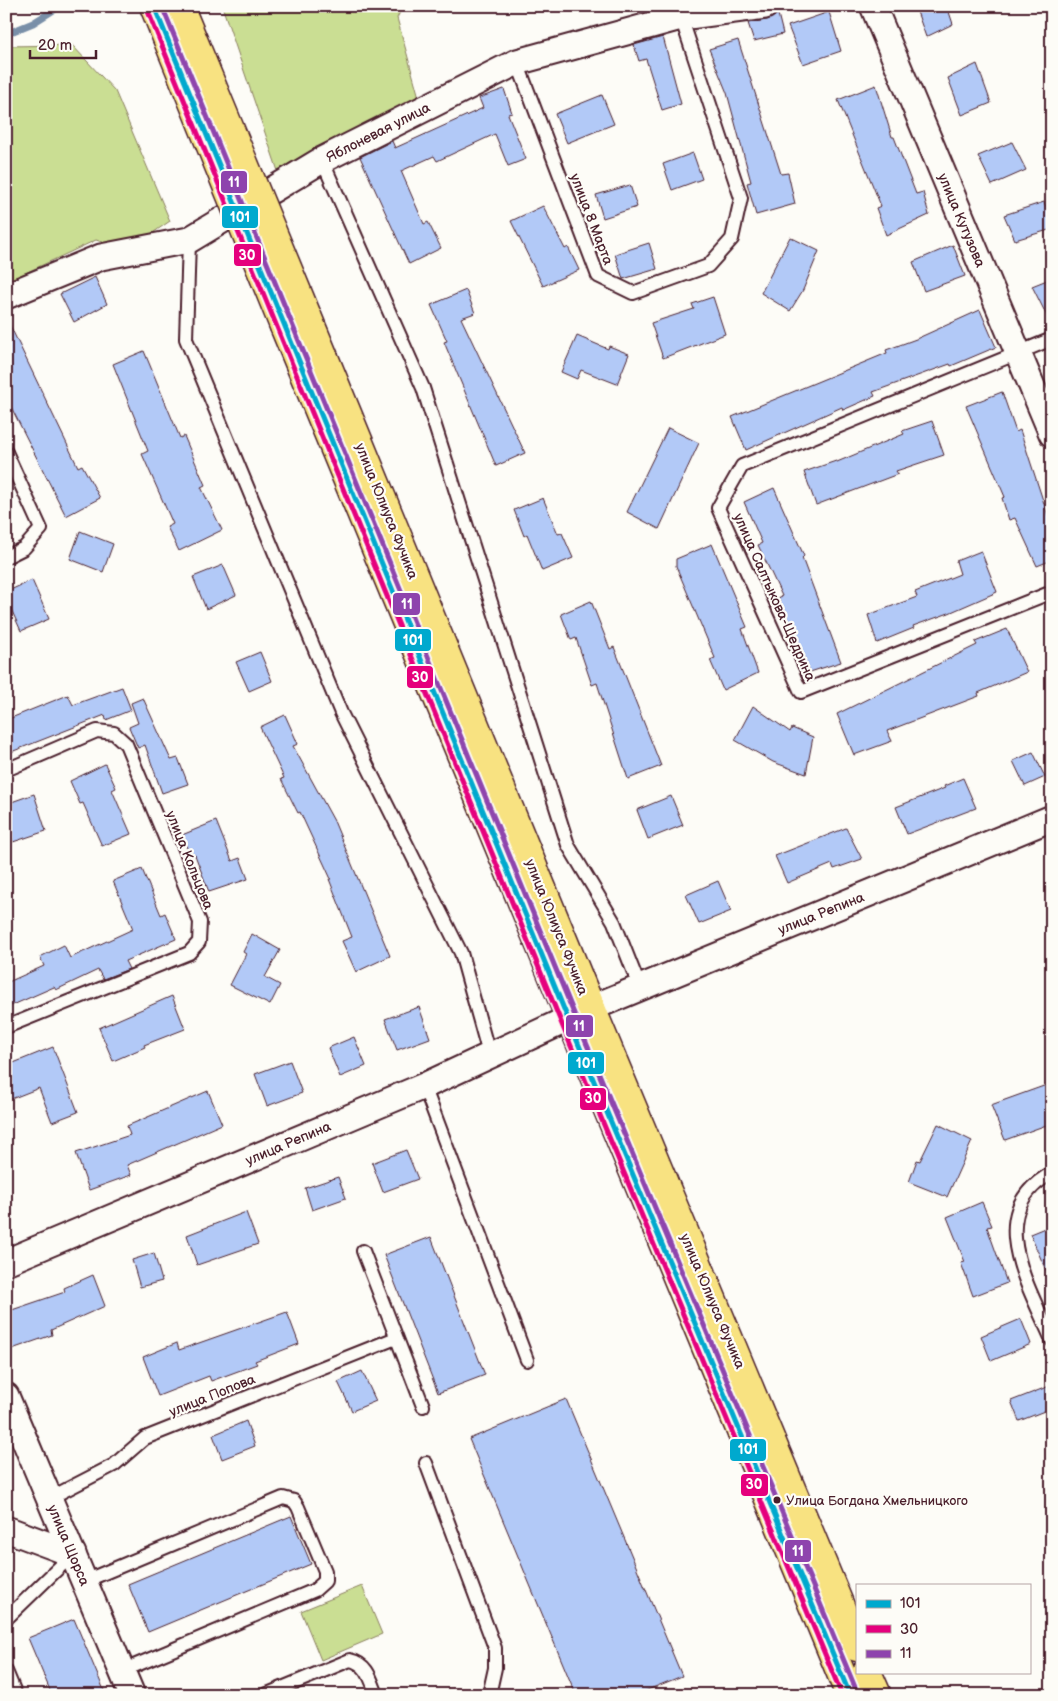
<svg xmlns="http://www.w3.org/2000/svg" width="1058" height="1701" viewBox="0 0 1058 1701" font-family="'Balsamiq Sans',sans-serif">
<rect width="100%" height="100%" fill="#fdfcf7"/>
<filter id="ink" filterUnits="userSpaceOnUse"><feTurbulence type="fractalNoise" baseFrequency=".02" numOctaves="2"/><feDisplacementMap in="SourceGraphic" scale="10" xChannelSelector="R" yChannelSelector="G"/><feConvolveMatrix kernelMatrix="1 2 1 2 8 2 1 2 1" color-interpolation-filters="sRGB"/></filter>
<g filter="url(#ink)">
<g fill="#cade93" stroke="#8a7e5f">
<path d="M222 6H403L397 18 420 101 281 180Z"/>
<path d="M72 45 115 91 170 221 128 250 96 240 6 282V46Z"/>
<path d="M362 1586 382 1634 321 1660 301 1611Z"/>
</g>
<g fill="none" stroke-linecap="round" stroke-linejoin="round">
<path stroke="#798fa8" stroke-width="7" d="M6 34 33 23 60 6"/>
</g>
<g fill="#b2c9f7" stroke="#4a1f2b">
<path d="M915 6H947L953 24 926 37Z"/>
<path d="M829 12 841 51 803 64 788 26Z"/>
<path d="M778 14 783 34 754 41 748 23 767 20Z"/>
<path d="M663 37 681 104 662 110 646 59 639 61 634 45Z"/>
<path d="M738 40 781 174 788 173 795 204 756 215 747 183 751 182 727 93 709 49Z"/>
<path d="M977 64 991 103 962 115 948 78Z"/>
<path d="M876 85 892 137H894L916 194 923 192 929 215 886 235 876 208 881 206 838 100Z"/>
<path d="M504 89 512 113 508 114 526 159 508 166 495 134 437 161 434 156 401 171 424 224 428 222 441 248 409 264 360 157 392 141 395 148 483 108 479 98Z"/>
<path d="M602 95 614 124 567 143 555 114Z"/>
<path d="M1012 142 1026 170 992 185 978 156Z"/>
<path d="M693 153 702 179 672 190 663 164Z"/>
<path d="M630 185 637 207 603 218 596 195Z"/>
<path d="M1044 202 1052 221V229L1015 240 1004 215Z"/>
<path d="M543 206 565 249 568 247 579 270 543 286 511 221Z"/>
<path d="M790 237 819 251 803 290 790 311 761 293Z"/>
<path d="M649 243 657 269 623 279 615 254Z"/>
<path d="M953 245 965 276 924 291 913 262Z"/>
<path d="M95 277 107 304 74 322 60 294Z"/>
<path d="M1052 278V326L1032 286Z"/>
<path d="M466 290 475 313 461 318 525 453 496 466 444 342 447 341 431 305Z"/>
<path d="M713 297 725 334 663 358 651 323 694 309 692 304Z"/>
<path d="M980 310 996 347 951 366 950 364 873 392 875 396 843 410 842 407 746 450 732 417 887 353 886 350 916 339Z"/>
<path d="M6 317 78 467 82 465 100 498 66 516 6 397Z"/>
<path d="M577 336 608 349 609 346 629 354 617 384 581 370 577 379 561 372Z"/>
<path d="M144 351 180 438 184 436 205 485 201 487 222 530 179 551 167 527 173 524 142 454 148 451 113 364Z"/>
<path d="M1002 392 1016 432 1020 430 1052 528V560L1037 566 1015 518 1009 520 1002 498 1005 497 966 406Z"/>
<path d="M932 421 944 455 896 471 898 474 816 505 804 472 836 461 837 462 904 434 902 431Z"/>
<path d="M668 428 699 443 659 529 627 512Z"/>
<path d="M774 488 804 556 802 558 841 662 810 672 778 598 782 596 758 545 762 543 744 502Z"/>
<path d="M543 498 558 534 562 533 573 558 542 571 527 534 524 536 514 510Z"/>
<path d="M80 531 113 544 103 572 70 559Z"/>
<path d="M712 544 747 627 742 629 758 673 723 690 710 660 715 658 676 566V559Z"/>
<path d="M981 551 997 592 949 613 913 626 914 628 877 643 868 615 917 597 915 592 960 574 956 561Z"/>
<path d="M223 565 236 595 206 609 193 577Z"/>
<path d="M32 580 49 619 21 631 6 598V592Z"/>
<path d="M591 601 610 649 614 647 661 766 628 779 597 683 592 685 576 638 571 640 561 614Z"/>
<path d="M1007 629 1027 672 978 693 979 696 887 731 892 741 854 755 837 714 977 645 975 642Z"/>
<path d="M260 652 272 681 249 691 236 662Z"/>
<path d="M122 687 131 710 106 720 105 715 6 754V720L68 695 73 705Z"/>
<path d="M143 698 171 760 178 758 188 784 162 793 145 745 138 748 129 727 138 723 131 703Z"/>
<path d="M753 706 790 732 792 728 813 737 806 774 773 762 735 740Z"/>
<path d="M285 715 298 744 293 746 334 821 390 956 356 972 342 941 352 937 329 879H331L300 812 298 813 281 779 284 778 260 727Z"/>
<path d="M1033 752 1045 777 1025 786 1013 761Z"/>
<path d="M105 764 116 788 112 790 131 834 102 846 83 803 80 804 70 781Z"/>
<path d="M963 778 976 808 907 834 896 807 945 788 944 786Z"/>
<path d="M34 794 46 831 13 842 6 822V804Z"/>
<path d="M671 796 683 825 648 839 637 810Z"/>
<path d="M216 821 232 861 240 858 248 879 209 892 195 855 190 856 182 835Z"/>
<path d="M846 828 862 859 834 869 832 864 787 883 775 856Z"/>
<path d="M142 869 161 915 165 913 176 939 125 961 129 969 103 979 98 970 56 990 54 987 6 1008V983L44 966 40 957 64 945 70 958 133 929 113 881Z"/>
<path d="M718 881 731 911 699 924 686 895Z"/>
<path d="M252 934 280 950 265 977 280 985 270 1005 230 985 246 954 243 952Z"/>
<path d="M172 996 185 1029 144 1045 145 1047 113 1061 99 1028Z"/>
<path d="M419 1007 430 1038 397 1050 385 1019Z"/>
<path d="M354 1037 366 1066 340 1077 328 1048Z"/>
<path d="M53 1047 78 1112 52 1122 39 1088 6 1101V1066Z"/>
<path d="M290 1061 302 1093 267 1106 255 1074Z"/>
<path d="M1052 1083V1123L1005 1140 991 1105Z"/>
<path d="M208 1091 222 1124 127 1165 131 1175 89 1190 76 1153 130 1135 127 1126Z"/>
<path d="M938 1124 972 1141 947 1197 909 1182 917 1160 920 1161Z"/>
<path d="M406 1150 418 1179 383 1192 372 1163Z"/>
<path d="M338 1177 346 1198 312 1210 305 1188Z"/>
<path d="M982 1202 992 1226 987 1227 1007 1283 973 1296 961 1263 965 1262 947 1217Z"/>
<path d="M246 1212 258 1244 197 1265 187 1235Z"/>
<path d="M1052 1225V1284L1030 1234Z"/>
<path d="M431 1237 485 1375 438 1393 384 1255Z"/>
<path d="M154 1253 162 1281 140 1287 132 1260Z"/>
<path d="M93 1275 105 1306 51 1330 52 1335 12 1349 6 1335V1312L65 1292 64 1288Z"/>
<path d="M287 1312 299 1344 255 1361 257 1364 211 1381 209 1376 158 1396 143 1357 177 1343 179 1350Z"/>
<path d="M1021 1319 1031 1344 991 1361 981 1336Z"/>
<path d="M362 1371 376 1401 352 1411 338 1382Z"/>
<path d="M1052 1385V1408L1019 1421 1011 1401Z"/>
<path d="M566 1399 682 1676 635 1695H576L469 1439Z"/>
<path d="M246 1421 255 1446 222 1459 213 1435Z"/>
<path d="M291 1516 311 1564 148 1632 128 1584Z"/>
<path d="M74 1619 106 1695H52L28 1638Z"/>
</g>
<g fill="none" stroke-linecap="round" stroke-linejoin="round">
<g stroke="#4a1f2b" stroke-width="16">
<g id="service">
<path d="M517 62 598 276 633 293 708 266 732 239 741 198 681 17"/>
<path d="M322 160 423 388 568 845 614 922 640 988"/>
<path d="M189 240 186 339 341 713 461 953 489 1054"/>
<path d="M1052 339 742 466 718 508 801 692 1052 592"/>
<path d="M6 452 41 529 24 548 6 557"/>
<path d="M6 770 97 731 114 733 126 744 200 922 199 942 189 953 6 1027"/>
<path d="M424 1086 527 1360"/>
<path d="M1052 1173C981 1211 1029 1286 1052 1340"/>
<path d="M363 1251 423 1406"/>
<path d="M426 1463 495 1648V1668L489 1695"/>
<path d="M50 1498 114 1465 145 1438 396 1338"/>
<path d="M85 1581 283 1498 294 1501 298 1507 325 1571V1581L315 1590 122 1671"/>
<path d="M6 1619 73 1554"/>
<path d="M6 1671 16 1695"/>
<path d="M265 1695 350 1660C368 1664 371 1680 377 1695"/>
</g>
</g>
<g stroke="#4a1f2b" stroke-width="29">
<g id="minor">
<path d="M873 6 1052 434"/>
<path d="M6 296 101 257 189 240 322 160 517 62 681 17 765 6"/>
<path d="M591 1008 1052 818"/>
<path d="M6 1262 424 1086 568 1019"/>
<path d="M6 1396 132 1695"/>
<path d="M6 1529 73 1554"/>
</g>
</g>
<g stroke="#4a1f2b" stroke-width="31">
<g id="primary">
<path d="M307 316 591 1008 857 1647"/>
<path d="M284 326 850 1695"/>
<path d="M867 1672 877 1695"/>
</g>
</g>
<use href="#service" stroke="#fdfcf7" stroke-width="12"/>
<use href="#minor" stroke="#fdfcf7" stroke-width="25"/>
<use href="#primary" stroke="#f8e281" stroke-width="28"/>
<g stroke="#4a1f2b" stroke-width="31" stroke-linecap="butt">
<g id="primary-bridge">
<path d="M154 6 284 326"/>
<path d="M179 6 307 316"/>
</g>
</g>
<use href="#primary-bridge" stroke="#f8e281" stroke-width="28"/>
<g stroke="#fdfcf7" stroke-width="9">
<path id="bus-1" d="M154 6 568 1019 850 1695"/>
</g>
<g stroke="#fdfcf7" stroke-width="9">
<path id="bus-2" d="M147 9 561 1022 842 1695"/>
</g>
<g stroke="#fdfcf7" stroke-width="9">
<path id="bus-3" d="M162 6 575 1016 857 1692"/>
</g>
<use href="#bus-1" stroke="#00a9ce" stroke-width="5"/>
<use href="#bus-2" stroke="#e5007d" stroke-width="5"/>
<use href="#bus-3" stroke="#8e44ad" stroke-width="5"/>
</g>
</g>
<circle fill="#4a1f2b" stroke="#fdfcf7" stroke-width="2" cx="777" cy="1500" r="4.5"/>
<g text-anchor="middle" stroke-width="4.5" stroke-linejoin="round" paint-order="stroke">
<g font-size="13" fill="#4a1f2b" stroke="#fdfcf7" text-anchor="start">
<text x="786" y="1505">Улица Богдана Хмельницкого</text>
</g>
<g font-size="14" fill="#4a1f2b" stroke="#fdfcf7">
<text transform="translate(378 132) rotate(-27)" y="5">Яблоневая улица</text>
<text transform="translate(592 219) rotate(69)" y="5">улица 8 Марта</text>
<text transform="translate(962 220) rotate(67)" y="5">улица Кутузова</text>
<text transform="translate(387 511) rotate(68)" y="5">улица Юлиуса Фучика</text>
<text transform="translate(775 597) rotate(66)" y="5">улица Салтыкова-Щедрина</text>
<text transform="translate(190 860) rotate(68)" y="5">улица Кольцова</text>
<text transform="translate(821 913) rotate(-22)" y="5">улица Репина</text>
<text transform="translate(557 927) rotate(68)" y="5">улица Юлиуса Фучика</text>
<text transform="translate(288 1143) rotate(-23)" y="5">улица Репина</text>
<text transform="translate(713 1301) rotate(67)" y="5">улица Юлиуса Фучика</text>
<text transform="translate(212 1395) rotate(-22)" y="5">улица Попова</text>
<text transform="translate(69 1545) rotate(67)" y="5">улица Щорса</text>
</g>
</g>
<g stroke="#fdfcf7" stroke-width="2">
<rect x="220" y="170" width="28" height="24" rx="5" fill="#8e44ad"/>
<rect x="221" y="205" width="38" height="24" rx="5" fill="#00a9ce"/>
<rect x="233" y="243" width="29" height="24" rx="5" fill="#e5007d"/>
<rect x="392" y="592" width="29" height="24" rx="5" fill="#8e44ad"/>
<rect x="394" y="628" width="38" height="24" rx="5" fill="#00a9ce"/>
<rect x="406" y="665" width="28" height="24" rx="5" fill="#e5007d"/>
<rect x="565" y="1014" width="29" height="24" rx="5" fill="#8e44ad"/>
<rect x="567" y="1051" width="38" height="24" rx="5" fill="#00a9ce"/>
<rect x="579" y="1087" width="28" height="24" rx="5" fill="#e5007d"/>
<rect x="729" y="1438" width="38" height="24" rx="5" fill="#00a9ce"/>
<rect x="740" y="1473" width="29" height="24" rx="5" fill="#e5007d"/>
<rect x="784" y="1539" width="28" height="24" rx="5" fill="#8e44ad"/>
</g>
<g font-size="14" text-anchor="middle" font-weight="bold" fill="#fff">
<text x="234" y="187">11</text>
<text x="240" y="222">101</text>
<text x="247" y="260">30</text>
<text x="407" y="609">11</text>
<text x="413" y="645">101</text>
<text x="420" y="682">30</text>
<text x="579" y="1031">11</text>
<text x="586" y="1068">101</text>
<text x="593" y="1103">30</text>
<text x="748" y="1454">101</text>
<text x="754" y="1489">30</text>
<text x="798" y="1556">11</text>
</g>
<rect width="1058" height="1701" fill="none" stroke="#fdfcf7" stroke-width="25"/>
<rect x="12" y="12" width="1033" height="1676" fill="none" stroke="#4a1f2b" stroke-width="2" filter="url(#ink)"/>
<rect x="856" y="1584" width="175" height="90" fill="#fdfcf7" stroke="#b5a4a5"/>
<rect x="866" y="1600" width="25" height="8" fill="#00a9ce" stroke="#b5a4a5"/>
<text x="900" y="1608" font-size="15" fill="#4a1f2b">101</text>
<rect x="866" y="1625" width="25" height="8" fill="#e5007d" stroke="#b5a4a5"/>
<text x="900" y="1634" font-size="15" fill="#4a1f2b">30</text>
<rect x="866" y="1650" width="25" height="8" fill="#8e44ad" stroke="#b5a4a5"/>
<text x="900" y="1658" font-size="15" fill="#4a1f2b">11</text>
<path d="M30 50v8h66v-8" fill="none" stroke="#4a1f2b" stroke-width="2.5"/>
<text x="38" y="50" font-size="15" fill="#4a1f2b" stroke="#fdfcf7" stroke-width="4" paint-order="stroke">20 m</text>
</svg>
